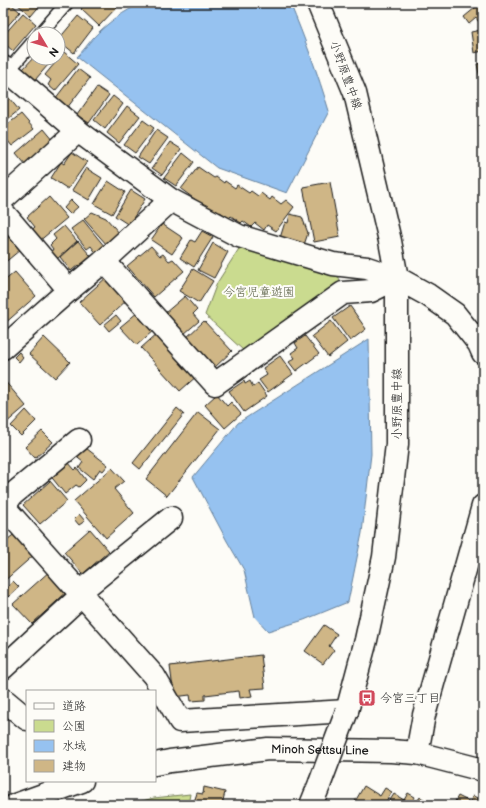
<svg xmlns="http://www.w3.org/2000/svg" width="486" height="808" viewBox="0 0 486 808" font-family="'Balsamiq Sans','Klee One',sans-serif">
<rect width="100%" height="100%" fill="#fdfcf7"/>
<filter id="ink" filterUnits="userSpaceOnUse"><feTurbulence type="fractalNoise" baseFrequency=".025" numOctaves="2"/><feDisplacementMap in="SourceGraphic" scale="8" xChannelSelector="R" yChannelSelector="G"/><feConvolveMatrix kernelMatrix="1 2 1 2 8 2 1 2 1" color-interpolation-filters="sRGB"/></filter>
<g filter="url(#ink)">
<g fill="#cadb8f" stroke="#737c56">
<path d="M242 244 337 271 341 285 244 351 205 315 217 283Z"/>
<path d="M190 794 188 805H126L154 798Z"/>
</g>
<g fill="#96c2f0" stroke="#65809b">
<path d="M142 3H290C305 39 318 74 329 111L287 193 217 168 77 57C83 51 88 44 93 38 107 23 124 11 142 3Z"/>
<path d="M369 339 371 454 362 533 348 602 304 620 268 631 255 617 244 570 227 541 193 477 238 423Z"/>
</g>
<g fill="#cfb686" stroke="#1c1c1c">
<path d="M5 3H10L20 12 3 31V5Z"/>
<path d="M16 3H42L31 16Z"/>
<path d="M86 3H112L117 7 99 26 81 9Z"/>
<path d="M481 3H483V19L479 22 476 18 469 24 464 17Z"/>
<path d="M23 13 36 24 13 51 5 44 7 41 3 36Z"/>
<path d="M78 16 93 28 74 53 58 40Z"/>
<path d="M483 25V51L474 53 471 32 481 30 480 26Z"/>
<path d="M64 52 78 64 55 91 48 85 51 80 45 75Z"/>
<path d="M34 57V58H54L35 80 23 69Z"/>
<path d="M483 63V84H481L477 64Z"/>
<path d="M78 69 90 78 67 108 55 99Z"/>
<path d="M97 87 109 95 89 123 77 115Z"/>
<path d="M4 92 19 110 3 123V93Z"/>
<path d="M113 96 123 104 105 129 94 120Z"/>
<path d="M127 106 140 116 119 143 107 133Z"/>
<path d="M21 114 34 129 12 146 3 135V128Z"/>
<path d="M143 120 154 128 135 153 124 145Z"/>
<path d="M44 129 54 141 26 165 16 153Z"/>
<path d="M156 130 168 138 149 164 138 157Z"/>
<path d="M170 142 181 149 162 175 152 168Z"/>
<path d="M72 152 87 162 68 189 51 178 61 162 64 164Z"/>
<path d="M183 153 194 162 176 186 164 178Z"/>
<path d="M198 167 214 178 216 177 224 183 225 181 235 188 237 185 249 193 251 191 258 196 261 193 270 200 272 197 281 204 286 200 294 207 276 231 267 225 264 230 255 223 251 227 243 221 241 223 231 216 229 218 220 212 219 214 210 207 208 209 181 189Z"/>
<path d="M86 168 102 178 89 200 72 190Z"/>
<path d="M108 181 125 192 112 214 94 204Z"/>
<path d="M330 182 340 237 314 242 303 187Z"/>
<path d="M131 190 145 199 129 225 115 216Z"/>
<path d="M49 197 67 218 38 242 29 232 35 227 27 217Z"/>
<path d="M71 200 78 207 70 214 64 208Z"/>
<path d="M92 212 106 218 120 234 107 245 84 219Z"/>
<path d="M290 214 302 217 308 233 304 245 280 238 285 222 288 223Z"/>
<path d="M83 220 105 247 97 254 91 246 87 249 71 229Z"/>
<path d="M162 224 183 238 172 254 151 240Z"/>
<path d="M64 226 77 241 57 259 51 252 53 249 50 245 56 239 53 235Z"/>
<path d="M202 231 213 237 194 267 180 258 191 240 195 242Z"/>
<path d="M5 232 20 250 3 264V234Z"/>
<path d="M78 241 95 261 83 271 78 265 71 271 60 257Z"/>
<path d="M213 243 228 252 214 278 198 270Z"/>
<path d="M151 246 160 256 163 254 169 261 173 259 184 271 154 297 127 266Z"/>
<path d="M193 269 213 281 199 303 179 291Z"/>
<path d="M15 272 36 296 3 325V282Z"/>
<path d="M108 276 129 298 100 325 79 302Z"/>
<path d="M185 296 197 310 193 314 199 321 184 334 165 313Z"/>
<path d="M350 306 366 329 350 341 333 318Z"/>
<path d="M138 312 154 330 137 345 120 327Z"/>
<path d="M116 315 121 321 109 331 104 325Z"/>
<path d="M204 321 232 351 213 369 185 339Z"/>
<path d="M331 321 347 342 328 357 312 336Z"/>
<path d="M159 332 198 375 180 391 141 348Z"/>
<path d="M305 336 319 354 296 371 289 362 295 358 291 353 298 348 295 343Z"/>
<path d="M44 337 70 362 55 378 29 354Z"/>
<path d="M19 352 23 357 19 362 14 357Z"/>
<path d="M280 356 293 374 268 392 259 380 267 375 263 368Z"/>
<path d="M3 379 26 406 5 424 3 422Z"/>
<path d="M244 381 245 384 250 381 253 387 258 383 267 396 244 412 229 391Z"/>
<path d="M217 394 227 406 231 402 241 414 225 428 205 405Z"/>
<path d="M177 408 184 414 140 469 133 463Z"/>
<path d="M26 410 36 421 21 436 11 426Z"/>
<path d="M198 412 220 429 167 496 146 479Z"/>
<path d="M42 431 53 442 35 458 25 447Z"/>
<path d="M82 445 108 465 103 471 100 469 93 479 79 468 83 462 74 455Z"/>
<path d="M68 462 75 470 77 468 86 480 79 487 76 485 65 494 49 474Z"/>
<path d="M112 468 124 481 114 489 134 513 106 538 74 501Z"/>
<path d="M50 481 67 501 40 524 23 505Z"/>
<path d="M79 514 85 521 79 525 74 519Z"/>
<path d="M90 529 109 551 83 574 64 552Z"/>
<path d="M16 533 35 554 3 582V541L4 542Z"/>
<path d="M51 570 69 590 32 624 13 604Z"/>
<path d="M13 581 19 587 8 597 3 592Z"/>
<path d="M324 625 337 634 329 646 334 650 323 664 305 651Z"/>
<path d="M261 655 265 688 250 689 252 696 240 698 239 691 205 695V700L191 701 190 695 174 697 170 666Z"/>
<path d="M364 786 380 796 385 788 392 792 384 805H353Z"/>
<path d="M204 787 225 792 222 805H193L197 793 203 794Z"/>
<path d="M408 793 415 797 411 805H387L394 794 404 800Z"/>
<path d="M458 796 470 802 473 796 480 799 477 805H453Z"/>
<path d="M420 797 434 805H415Z"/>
<path d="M247 799 264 805H244Z"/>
</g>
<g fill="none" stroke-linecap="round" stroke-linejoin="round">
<g stroke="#1c1c1c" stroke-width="15">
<g id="service">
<path d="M40 34 67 3"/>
<path d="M8 71 34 41"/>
</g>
</g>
<g stroke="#1c1c1c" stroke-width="25">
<g id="minor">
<path d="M3 67 78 131 171 200 239 236 333 264 367 268 397 278"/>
<path d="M3 199 78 131"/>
<path d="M3 212 69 290"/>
<path d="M104 261 215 384 343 293 371 291 397 278"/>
<path d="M3 348 69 290 104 261 171 200"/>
<path d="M3 506 154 676 180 721 347 711"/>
<path d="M3 508 12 495 79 440"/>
<path d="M3 668 82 595 87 586 171 518"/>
<path d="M3 699 27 719"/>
</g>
</g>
<g stroke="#1c1c1c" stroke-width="25">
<g id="tertiary">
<path d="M318 3 355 93 390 241 397 278V444L384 557 366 640 347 711"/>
<path d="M397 278 428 295 455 314 479 344 483 353"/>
<path d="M417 753 424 715 483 506"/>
<path d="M311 805 320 783"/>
</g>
</g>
<g stroke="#1c1c1c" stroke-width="25">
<g id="secondary">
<path id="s1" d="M155 764 170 761 268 749 391 751 417 753 483 770"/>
<path d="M15 805 82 781"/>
</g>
</g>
<use href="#service" stroke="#fdfcf7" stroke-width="12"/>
<use href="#minor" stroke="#fdfcf7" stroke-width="22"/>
<use href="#tertiary" stroke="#fdfcf7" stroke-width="22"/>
<use href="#secondary" stroke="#fdfcf7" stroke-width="22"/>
<g stroke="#1c1c1c" stroke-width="25" stroke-linecap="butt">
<path id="tertiary-bridge" d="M320 783 347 711"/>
</g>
<use href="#tertiary-bridge" stroke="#fdfcf7" stroke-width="22"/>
</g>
</g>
<defs>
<g id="bus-square" transform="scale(0.9)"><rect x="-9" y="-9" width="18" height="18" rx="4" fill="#d1495b" stroke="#fdfcf7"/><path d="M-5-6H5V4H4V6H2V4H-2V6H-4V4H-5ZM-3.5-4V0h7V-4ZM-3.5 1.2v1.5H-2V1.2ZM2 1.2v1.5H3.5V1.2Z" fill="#fff"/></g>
</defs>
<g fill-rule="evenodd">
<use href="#bus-square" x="367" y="698"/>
</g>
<g text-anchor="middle" stroke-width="4" stroke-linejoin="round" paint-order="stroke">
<g font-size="12" fill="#1c1c1c" stroke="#fdfcf7">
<text transform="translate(346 75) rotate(70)" y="4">小野原豊中線</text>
<text transform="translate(397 404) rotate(-90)" y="4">小野原豊中線</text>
<text dy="4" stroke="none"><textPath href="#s1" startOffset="166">Minoh Settsu Line</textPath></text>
</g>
<g font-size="12" fill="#595f44" stroke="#fdfcf7">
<text x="259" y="296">今宮児童遊園</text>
</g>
<g font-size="12" fill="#1c1c1c" stroke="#fdfcf7" text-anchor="start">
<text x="380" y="702">今宮三丁目</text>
</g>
</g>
<rect width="486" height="808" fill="none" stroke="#fdfcf7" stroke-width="16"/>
<rect x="8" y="8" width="470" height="792" fill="none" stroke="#1c1c1c" stroke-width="1.5" filter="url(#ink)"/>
<rect x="26" y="690" width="130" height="92" fill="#fdfcf7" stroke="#a3a29f"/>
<rect x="34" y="703" width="20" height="6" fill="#fdfcf7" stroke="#a3a29f"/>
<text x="62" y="710" font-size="12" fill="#1c1c1c">道路</text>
<rect x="34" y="720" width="20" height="12" fill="#cadb8f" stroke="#a3a29f"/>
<text x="62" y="730" font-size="12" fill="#1c1c1c">公園</text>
<rect x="34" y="740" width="20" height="12" fill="#96c2f0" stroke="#a3a29f"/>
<text x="62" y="750" font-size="12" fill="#1c1c1c">水域</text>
<rect x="34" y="760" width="20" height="12" fill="#cfb686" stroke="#a3a29f"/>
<text x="62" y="770" font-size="12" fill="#1c1c1c">建物</text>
<g transform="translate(46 46) rotate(128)"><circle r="19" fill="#fdfcf7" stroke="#a3a29f"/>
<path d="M0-3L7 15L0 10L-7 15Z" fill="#d1495b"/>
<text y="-6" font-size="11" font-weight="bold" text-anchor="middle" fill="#1c1c1c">N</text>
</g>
</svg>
